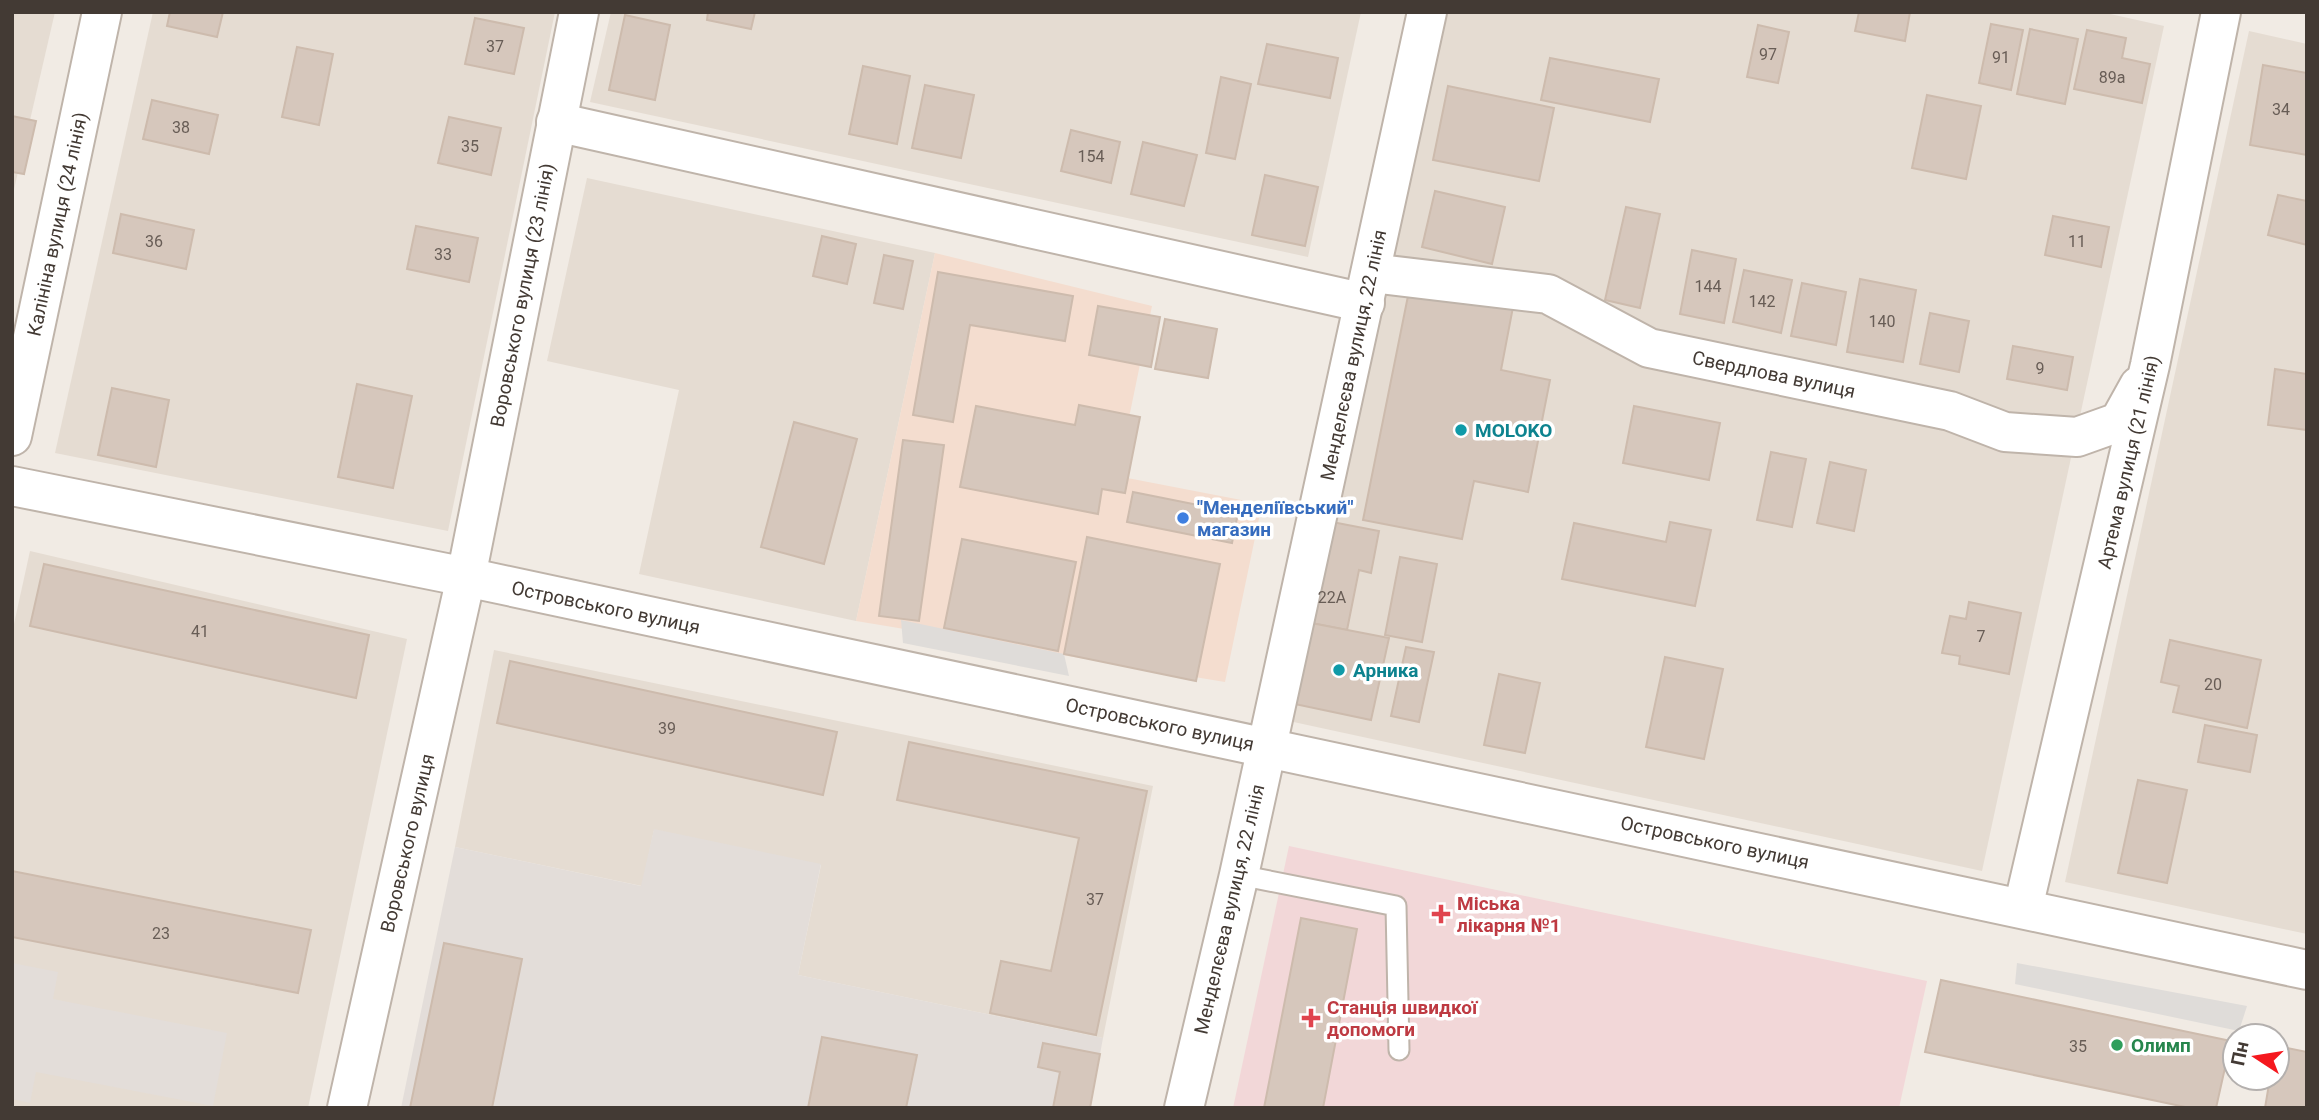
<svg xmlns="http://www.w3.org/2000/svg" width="2319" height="1120" viewBox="0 0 2319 1120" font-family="Roboto,sans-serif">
<rect width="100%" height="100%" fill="#f1ebe4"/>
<g fill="#e5dcd2">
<path d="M12 12H55L12 198Z"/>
<path d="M153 12H555L448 531 55 453Z"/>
<path d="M611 12H1361L1308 257 590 102Z"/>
<path d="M1427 12H2101L2164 26 1982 871 1275 718Z"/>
<path d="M2249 31 2307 44V934L2065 882Z"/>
<path d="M587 178 935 253 856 621 639 574 679 390 547 361Z"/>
<path d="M30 551 407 639 308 1108H12V633Z"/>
<path d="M494 650 1153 786 1103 1038 798 975 821 865 654 830 642 886 455 847Z"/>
</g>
<path fill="#f4ddcf" d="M935 253 1152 306 1117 476 1262 504 1225 682 856 621Z"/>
<g fill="#e3ddd9">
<path d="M654 829 821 864 798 975 1103 1038 1090 1108H401L455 847 641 886Z"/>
<path d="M12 963 58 972 53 999 227 1033 213 1106 36 1072 30 1103 12 1099Z"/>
</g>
<path fill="#f2d7d8" d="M1289 846 1927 981 1899 1108H1233Z"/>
<g fill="#dfdcd9">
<path d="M901 620 1064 654 1069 676 903 643Z"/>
<path d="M2017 963 2247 1006 2239 1031 2015 984Z"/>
</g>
<g fill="#d6c7bc" stroke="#cdbbad" stroke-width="2">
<path d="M170 12H223L217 37 167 26Z"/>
<path d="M708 12H755L751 29 707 20Z"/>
<path d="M1859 12H1910L1905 41 1855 31Z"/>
<path d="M625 15 670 25 655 100 609 90Z"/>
<path d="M475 18 524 28 514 74 465 64Z"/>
<path d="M1991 24 2023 30 2011 90 1979 83Z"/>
<path d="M1758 25 1789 32 1778 83 1747 77Z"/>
<path d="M2030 29 2078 39 2065 104 2017 94Z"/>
<path d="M2087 30 2126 38 2122 58 2150 64 2142 103 2074 89Z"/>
<path d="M1267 44 1338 58 1330 98 1258 84Z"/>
<path d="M297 47 333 54 319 125 282 117Z"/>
<path d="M1550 58 1659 79 1650 122 1541 100Z"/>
<path d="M2263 65 2307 73V155L2250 145Z"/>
<path d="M863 66 910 76 897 144 849 134Z"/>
<path d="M1221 77 1251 84 1235 159 1206 153Z"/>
<path d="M925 85 974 95 961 158 912 148Z"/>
<path d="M1448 86 1554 108 1539 181 1433 160Z"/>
<path d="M1927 95 1981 106 1966 179 1912 168Z"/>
<path d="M152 100 218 115 209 154 143 139Z"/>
<path d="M12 116 36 121 24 174 12 172Z"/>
<path d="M449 117 501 128 491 175 438 163Z"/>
<path d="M1071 130 1120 142 1111 183 1061 171Z"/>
<path d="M1143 142 1197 155 1184 206 1131 194Z"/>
<path d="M1265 175 1318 187 1305 246 1252 235Z"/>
<path d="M1435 191 1505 207 1492 264 1422 247Z"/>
<path d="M2278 195 2307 201V245L2268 235Z"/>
<path d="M1626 207 1660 214 1640 308 1605 300Z"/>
<path d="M121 214 194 230 186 269 113 253Z"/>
<path d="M2053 216 2109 227 2101 267 2045 255Z"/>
<path d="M416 226 478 238 469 282 407 269Z"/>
<path d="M822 236 856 244 847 284 813 276Z"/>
<path d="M1692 250 1736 259 1724 323 1680 314Z"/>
<path d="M884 255 913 261 903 309 874 303Z"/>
<path d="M1744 270 1792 280 1781 333 1733 322Z"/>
<path d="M938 272 1073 296 1065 341 970 325 953 422 913 415Z"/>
<path d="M1860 279 1916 290 1903 362 1847 352Z"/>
<path d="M1802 283 1846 292 1836 345 1791 336Z"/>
<path d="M1410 286 1513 307 1501 370 1550 380 1528 492 1474 481 1462 539 1363 520Z"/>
<path d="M1098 306 1160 317 1151 367 1089 355Z"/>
<path d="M1930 313 1969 321 1959 372 1920 364Z"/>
<path d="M1165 319 1217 329 1208 378 1155 369Z"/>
<path d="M2013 346 2073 357 2067 390 2007 379Z"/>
<path d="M2275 369 2307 374V430L2268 425Z"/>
<path d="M357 384 412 396 393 488 338 477Z"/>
<path d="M112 388 169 400 156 467 98 455Z"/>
<path d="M1079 405 1140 417 1125 493 1102 489 1098 514 960 487 976 406 1075 425Z"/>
<path d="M1634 406 1720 423 1709 480 1623 463Z"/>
<path d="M794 422 857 439 824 564 761 547Z"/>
<path d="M903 440 944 445 919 621 879 616Z"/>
<path d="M1771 452 1806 459 1792 527 1757 520Z"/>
<path d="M1830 462 1866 470 1854 531 1817 523Z"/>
<path d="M1133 492 1238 513 1232 543 1127 522Z"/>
<path d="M1327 521 1379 531 1371 573 1359 570 1347 630 1306 622Z"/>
<path d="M1670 522 1711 530 1695 606 1562 579 1574 523 1666 542Z"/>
<path d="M1087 537 1220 564 1196 681 1064 654Z"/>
<path d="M962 539 1076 562 1058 651 944 628Z"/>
<path d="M1400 557 1437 564 1422 642 1385 635Z"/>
<path d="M44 564 369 635 356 698 30 626Z"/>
<path d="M1969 602 2021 613 2009 674 1959 664 1960 656 1942 653 1950 616 1966 619Z"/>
<path d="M1306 622 1389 638 1371 720 1290 703Z"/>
<path d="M2170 640 2261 660 2247 728 2173 712 2179 686 2161 682Z"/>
<path d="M1406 647 1434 652 1419 722 1391 716Z"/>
<path d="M1665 657 1723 669 1704 759 1646 747Z"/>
<path d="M510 661 837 732 823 795 497 723Z"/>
<path d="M1499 674 1540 683 1525 753 1484 745Z"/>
<path d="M2205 725 2257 735 2250 772 2198 762Z"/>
<path d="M909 742 1147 791 1096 1035 990 1013 1001 961 1051 971 1079 838 897 800Z"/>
<path d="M2138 780 2187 790 2167 883 2118 873Z"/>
<path d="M12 871 311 930 298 993 12 937Z"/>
<path d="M1301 918 1357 929 1323 1108H1264Z"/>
<path d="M444 943 522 959 492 1108H410Z"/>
<path d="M1941 980 2231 1041 2216 1108H2190L1925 1052Z"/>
<path d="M822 1037 917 1055 906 1108H808Z"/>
<path d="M1043 1043 1100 1054 1090 1108H1053L1060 1072 1038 1067Z"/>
<path d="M2277 1046 2307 1052V1108H2265L2270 1078H2277Z"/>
</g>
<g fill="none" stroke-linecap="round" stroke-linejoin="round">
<g stroke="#bfb4aa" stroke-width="23">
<path id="service" d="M1239 875 1396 906 1399 1050"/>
</g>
<g stroke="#bfb4aa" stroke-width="42">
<g id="minor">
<path d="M556 122 1365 303"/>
<path d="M1371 273 1548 294 1649 348 1950 411 2005 432 2077 437 2119 422 2139 386"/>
<path d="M12 436 102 12"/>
<path d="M2023 908 2150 365 2221 12"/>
<path d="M347 1108 466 577 579 12"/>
<path d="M1184 1108 1239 875 1427 12"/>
</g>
</g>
<g stroke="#bfb4aa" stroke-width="42">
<path id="tertiary" d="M12 486 466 577 2307 970"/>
</g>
<use href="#service" stroke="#fff" stroke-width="19"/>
<use href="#minor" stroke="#fff" stroke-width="38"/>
<use href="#tertiary" stroke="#fff" stroke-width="38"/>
</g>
<g fill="#0f9aa8" stroke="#fff" stroke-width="2.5">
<circle cx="1461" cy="430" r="7"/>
<circle cx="1339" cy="670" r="7"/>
</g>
<circle fill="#3f7fe0" stroke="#fff" stroke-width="2.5" cx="1183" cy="518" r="7"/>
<g fill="#e0444e" stroke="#fff" stroke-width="2.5">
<path d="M1437.5 903.5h7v7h7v7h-7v7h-7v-7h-7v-7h7z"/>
<path d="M1307.5 1007.5h7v7h7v7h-7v7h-7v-7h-7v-7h7z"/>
</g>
<circle fill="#2e9e5b" stroke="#fff" stroke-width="2.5" cx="2117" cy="1045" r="7"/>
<g text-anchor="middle" stroke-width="7" stroke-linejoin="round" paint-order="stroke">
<g font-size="16" fill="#685d56">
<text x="495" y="52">37</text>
<text x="1768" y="60">97</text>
<text x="2001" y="63">91</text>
<text x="2112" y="83">89а</text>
<text x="2281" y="115">34</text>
<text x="181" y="133">38</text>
<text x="470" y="152">35</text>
<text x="1091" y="162">154</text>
<text x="154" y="247">36</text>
<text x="2077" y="247">11</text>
<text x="443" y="260">33</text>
<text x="1708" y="292">144</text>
<text x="1762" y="307">142</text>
<text x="1882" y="327">140</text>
<text x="2040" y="374">9</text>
<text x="1332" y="603">22А</text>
<text x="200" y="637">41</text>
<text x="1981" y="642">7</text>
<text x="2213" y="690">20</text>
<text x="667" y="734">39</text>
<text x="1095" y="905">37</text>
<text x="161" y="939">23</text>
<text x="2078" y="1052">35</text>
</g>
<g font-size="19" fill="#433a34" stroke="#fff">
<text transform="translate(57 224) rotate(-78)" y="7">Калініна вулиця (24 лiнiя)</text>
<text transform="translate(522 295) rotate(-79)" y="7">Воровського вулиця (23 лiнiя)</text>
<text transform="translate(1353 355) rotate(-78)" y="7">Менделєєва вулиця, 22 лінія</text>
<text transform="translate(1774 374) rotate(12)" y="7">Свердлова вулиця</text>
<text transform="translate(2128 462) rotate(-77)" y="7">Артема вулиця (21 лiнiя)</text>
<text transform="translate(606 607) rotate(12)" y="7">Островського вулиця</text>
<text transform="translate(1160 724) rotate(12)" y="7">Островського вулиця</text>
<text transform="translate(1715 842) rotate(12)" y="7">Островського вулиця</text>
<text transform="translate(407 843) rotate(-77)" y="7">Воровського вулиця</text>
<text transform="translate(1229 909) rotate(-77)" y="7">Менделєєва вулиця, 22 лінія</text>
</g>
<g font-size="19" font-weight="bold" fill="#0d838f" stroke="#fff" text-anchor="start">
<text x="1475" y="437">MOLOKO</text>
<text x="1353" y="677">Арника</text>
</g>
<g font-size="19" font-weight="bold" fill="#366cbe" stroke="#fff" text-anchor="start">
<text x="1197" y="514">"Менделіївський"<tspan x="1197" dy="22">магазин</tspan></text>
</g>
<g font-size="19" font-weight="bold" fill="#be3a42" stroke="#fff" text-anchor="start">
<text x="1457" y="910">Міська<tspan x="1457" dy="22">лікарня №1</tspan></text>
<text x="1327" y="1014">Станція швидкої<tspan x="1327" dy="22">допомоги</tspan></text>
</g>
<g font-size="19" font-weight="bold" fill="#27864d" stroke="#fff" text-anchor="start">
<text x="2131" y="1052">Олимп</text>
</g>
</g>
<rect width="2319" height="1120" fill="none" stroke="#433a34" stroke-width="28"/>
<g transform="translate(2256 1057) rotate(282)"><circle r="33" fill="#ffffff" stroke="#b4b0ae" stroke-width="2"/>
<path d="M0-5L12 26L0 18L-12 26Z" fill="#f5181e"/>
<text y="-10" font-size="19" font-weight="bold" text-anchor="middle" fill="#433a34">Пн</text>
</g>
</svg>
